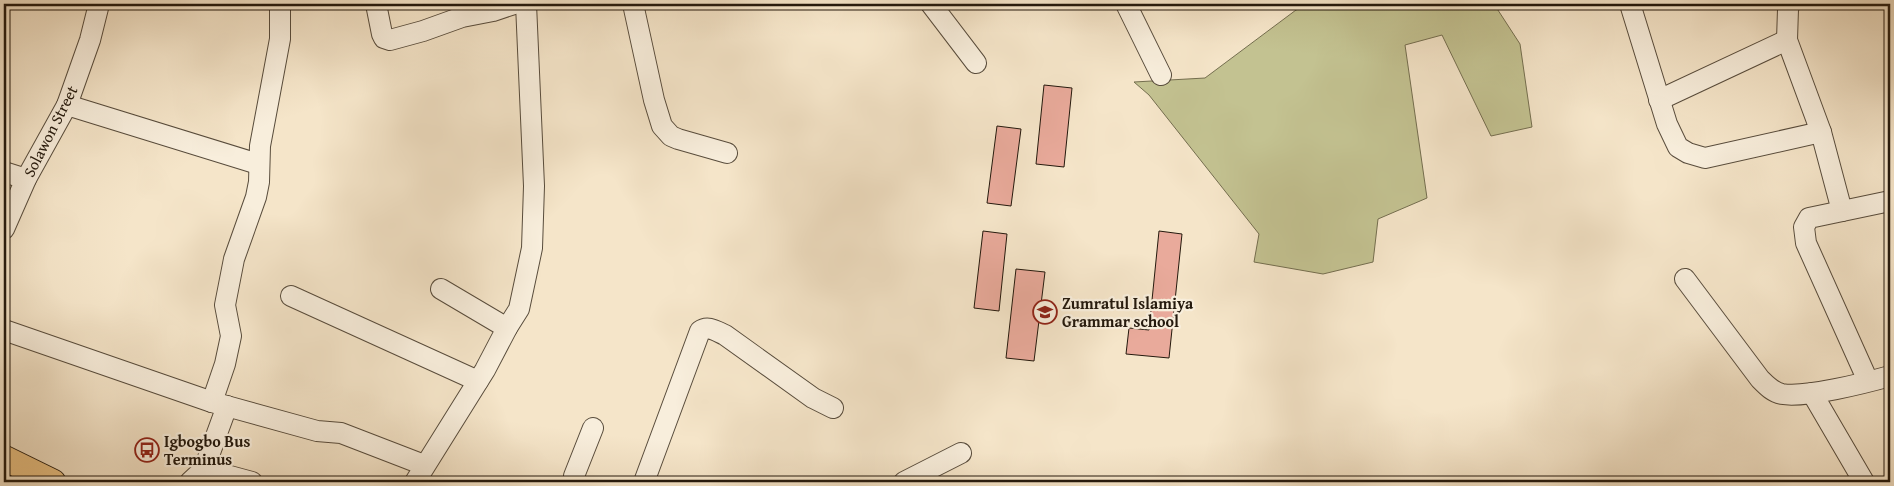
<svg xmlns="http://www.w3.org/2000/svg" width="1894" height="486" viewBox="0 0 1894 486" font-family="'Gentium Book Plus',serif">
<rect width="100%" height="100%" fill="#f5e5c9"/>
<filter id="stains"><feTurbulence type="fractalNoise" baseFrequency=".004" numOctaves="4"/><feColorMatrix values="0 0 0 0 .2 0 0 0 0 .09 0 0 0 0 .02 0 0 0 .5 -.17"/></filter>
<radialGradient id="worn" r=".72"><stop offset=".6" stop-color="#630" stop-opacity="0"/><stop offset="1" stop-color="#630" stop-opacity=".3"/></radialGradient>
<path fill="#c3c291" stroke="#746e4f" d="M1309 4H1494L1520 44 1532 127 1491 136 1442 35 1405 45 1427 198 1378 219 1373 262 1323 274 1254 262 1259 234 1149 95 1134 82 1205 78 1296 10Z"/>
<g fill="#e9aa9b" stroke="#24190d">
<path d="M1044 85 1072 88 1064 167 1036 164Z"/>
<path d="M997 126 1021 129 1011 206 987 203Z"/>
<path d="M983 231 1007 234 999 311 974 308Z"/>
<path d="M1159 231 1182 234 1169 358 1126 354 1129 328 1149 330Z"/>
<path d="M1016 269 1045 272 1034 361 1006 358Z"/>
</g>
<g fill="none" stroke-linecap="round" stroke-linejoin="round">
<g stroke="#584c3c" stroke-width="22">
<g id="minor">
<path d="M376 4 382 34 384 38 390 40 423 31 462 17 493 11 514 4"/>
<path d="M633 4 654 100 662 126 671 136 678 139 727 153"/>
<path d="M931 4 976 63"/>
<path d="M1126 4 1161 75"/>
<path d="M1630 4 1667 124 1678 147 1688 153 1705 158 1821 132"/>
<path d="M1790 4 1788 9 1787 40 1821 132 1842 211"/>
<path d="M1659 100 1787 40"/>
<path d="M67 105 258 164"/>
<path d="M4 172 26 179"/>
<path d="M4 229 26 179 67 105 90 40 99 4"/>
<path d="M1685 279 1760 379C1766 385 1772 392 1782 394 1806 398 1865 383 1890 376"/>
<path d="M441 289 507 328"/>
<path d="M291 296 478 381"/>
<path d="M4 330 212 402 317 431 341 433 424 465"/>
<path d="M1868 381 1806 243 1804 227 1809 218 1890 201"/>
<path d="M1812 393 1864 482"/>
<path d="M212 402 225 364 231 336 225 305 234 259 256 197 259 182 260 146 280 39V4"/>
<path d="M204 469 252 482"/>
<path d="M190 482 204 469 227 406"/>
<path d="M415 482 485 370 507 328 519 309 532 248 534 186 526 4"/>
<path d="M575 482 574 476 593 428"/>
<path d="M644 482 700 331C708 325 716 331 725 335L813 398 833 408"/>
<path d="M904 482 961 453"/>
</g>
</g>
<g stroke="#24190d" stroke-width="27">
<path id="major" d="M4 458 53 482"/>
</g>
<use href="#minor" stroke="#f8eedc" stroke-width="20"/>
<use href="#major" stroke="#eac284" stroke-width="25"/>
</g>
<defs>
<g id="school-ring" transform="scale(1.25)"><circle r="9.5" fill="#f8eedc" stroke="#8f2418" stroke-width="1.5"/><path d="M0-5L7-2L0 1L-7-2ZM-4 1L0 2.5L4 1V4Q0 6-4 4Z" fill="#8f2418"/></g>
<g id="bus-ring" transform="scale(1.25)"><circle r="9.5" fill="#f8eedc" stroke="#8f2418" stroke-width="1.5"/><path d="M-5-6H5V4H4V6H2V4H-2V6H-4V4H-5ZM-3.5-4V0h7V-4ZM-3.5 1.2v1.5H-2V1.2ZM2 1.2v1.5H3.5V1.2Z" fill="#8f2418"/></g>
</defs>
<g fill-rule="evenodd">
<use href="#school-ring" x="1045" y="312"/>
<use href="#bus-ring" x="147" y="450"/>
</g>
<g text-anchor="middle" stroke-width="4.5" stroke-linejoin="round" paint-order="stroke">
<g font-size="16" fill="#24190d" stroke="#f8eedc">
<text transform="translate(50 131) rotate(-63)" y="6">Solawon Street</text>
</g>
<g font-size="16" font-weight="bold" fill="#24190d" stroke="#f8eedc" text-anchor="start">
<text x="1062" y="309">Zumratul Islamiya<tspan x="1062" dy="18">Grammar school</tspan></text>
<text x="164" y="447">Igbogbo Bus<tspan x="164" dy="18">Terminus</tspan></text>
</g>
</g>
<rect width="1894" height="486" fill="none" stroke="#f5e5c9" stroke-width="20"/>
<rect x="5" y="5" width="1884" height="476" fill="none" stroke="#24190d" stroke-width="2.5"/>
<rect x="10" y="10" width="1874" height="466" fill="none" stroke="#24190d"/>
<rect width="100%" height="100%" filter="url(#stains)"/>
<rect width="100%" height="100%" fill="url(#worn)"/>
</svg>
